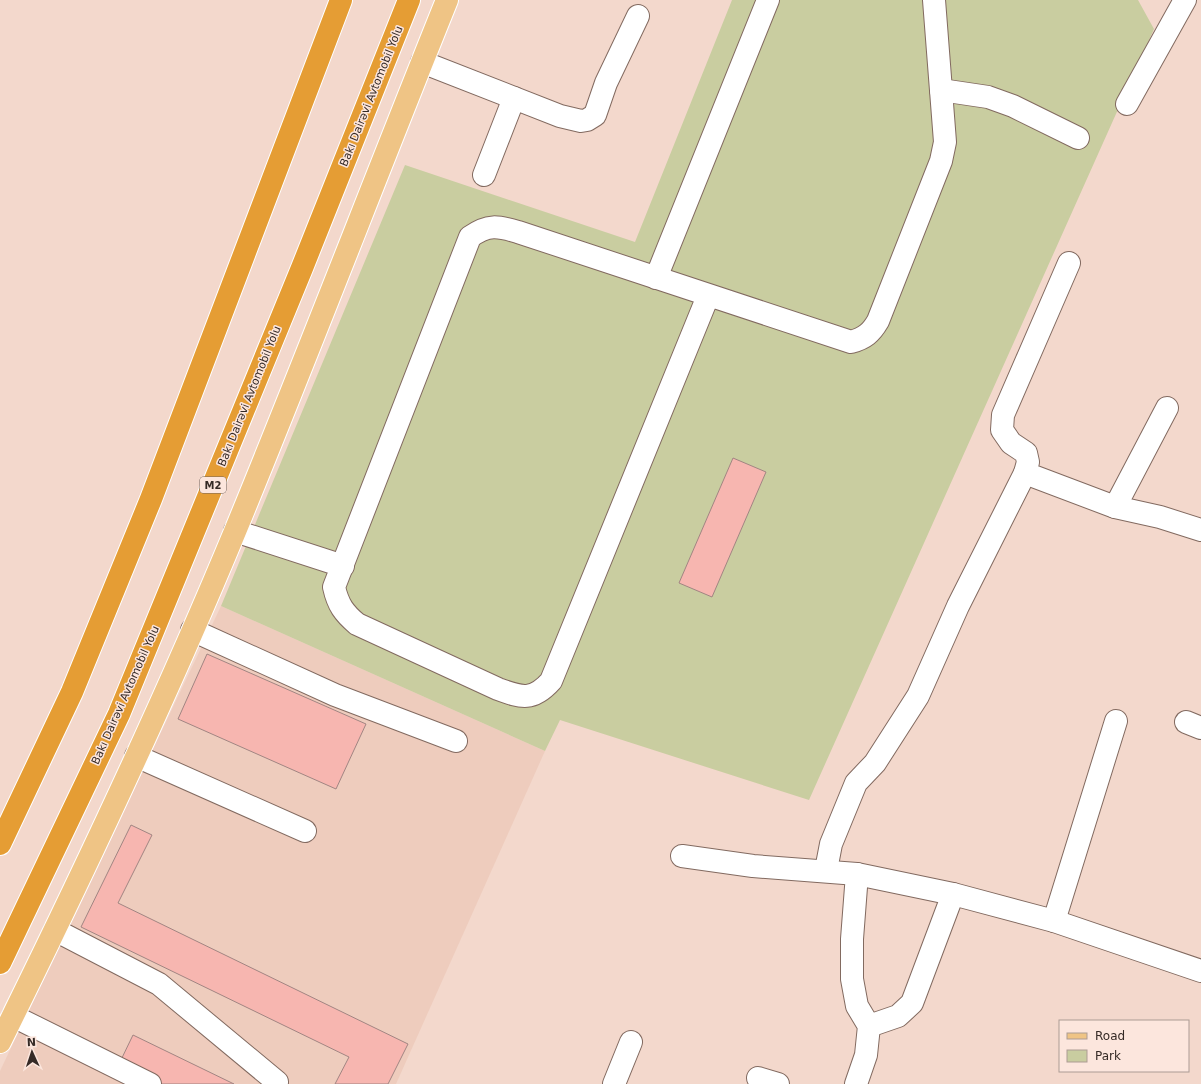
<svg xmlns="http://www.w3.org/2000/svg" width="1201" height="1084" viewBox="0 0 1201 1084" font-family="'DejaVu Sans',sans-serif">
<rect width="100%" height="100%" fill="#f3d8cc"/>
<path fill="#eeccbd" d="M221 606 545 751 396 1084H0V1071Z"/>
<path fill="#c9cda0" d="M732 0H1138L1154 29 809 800 560 720 545 751 221 606 405 165 635 242Z"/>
<g fill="#f7b6b0" stroke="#a18582">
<path d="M733 458 766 472 712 597 679 583Z"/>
<path d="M207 654 366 724 336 789 178 719Z"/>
<path d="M131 825 152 835 118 903 408 1044 388 1084H335L349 1057 81 927Z"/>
<path d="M133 1035 234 1084H160L119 1064Z"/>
</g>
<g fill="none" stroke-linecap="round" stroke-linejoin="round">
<g stroke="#826a60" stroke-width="24">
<g id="minor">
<path d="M422 62 560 116 581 121 587 120 595 115 606 83 638 16"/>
<path d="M941 90 988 97 1013 106 1078 138"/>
<path d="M1127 104 1185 0"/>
<path d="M484 175 514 98"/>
<path d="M1069 263 1003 415 1002 430 1011 443 1026 453 1028 462 1025 473 1115 507 1160 517 1201 530"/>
<path d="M656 278 768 0"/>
<path d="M708 296 551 681C533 701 522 698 498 689L357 624C344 613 338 605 334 587L470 237C488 224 498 226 518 232L851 342C865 338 871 333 878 321L941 161 945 142 934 0"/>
<path d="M1115 507 1167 408"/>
<path d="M235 531 343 566"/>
<path d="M192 630 335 695 456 741"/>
<path d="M1186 722 1201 728"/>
<path d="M136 756 305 831"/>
<path d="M682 856 753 866 857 874 953 894 1054 921 1201 971"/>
<path d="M826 870 831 844 856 783 875 763 918 696 958 606 1025 473"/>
<path d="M1054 921 1116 721"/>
<path d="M55 930 159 984 277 1082"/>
<path d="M13 1016 150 1084"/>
<path d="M869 1026 898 1016 912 1003 953 894"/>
<path d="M758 1078 778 1084"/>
<path d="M614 1084 631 1042"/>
<path d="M856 1084 866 1055 869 1026 857 1006 852 979V939L857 874"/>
</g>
</g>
<g stroke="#fff" stroke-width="24">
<path id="major" d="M0 1042C83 874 164 703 236 529 308 354 376 176 447 0"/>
</g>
<g stroke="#fff" stroke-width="24">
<g id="highway">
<path d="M0 844 72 692 151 499 341 0"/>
<path d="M0 963 119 714 302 268 409 0"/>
</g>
</g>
<use href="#minor" stroke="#fff" stroke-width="22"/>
<use href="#major" stroke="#efc485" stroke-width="22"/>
<use href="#highway" stroke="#e59d34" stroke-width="22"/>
</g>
<g text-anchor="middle" stroke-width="3" stroke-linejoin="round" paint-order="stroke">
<rect fill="#fce6dd" stroke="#71625d" stroke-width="1" x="200" y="477" width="26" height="16" rx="3"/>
<g font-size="10" font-weight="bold" fill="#352a26">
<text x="213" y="489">M2</text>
</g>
<g font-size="11" fill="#352a26" stroke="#fce6dd">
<text transform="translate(371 96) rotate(-68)" y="4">Bakı Dairəvi Avtomobil Yolu</text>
<text transform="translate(249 396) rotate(-68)" y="4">Bakı Dairəvi Avtomobil Yolu</text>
<text transform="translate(125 695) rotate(-66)" y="4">Bakı Dairəvi Avtomobil Yolu</text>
</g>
</g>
<rect x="1059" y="1020" width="130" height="52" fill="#fce6dd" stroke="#ac9b94"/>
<rect x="1067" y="1033" width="20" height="6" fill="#efc485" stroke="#ac9b94"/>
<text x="1095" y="1040" font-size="12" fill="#352a26">Road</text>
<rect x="1067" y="1050" width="20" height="12" fill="#c9cda0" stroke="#ac9b94"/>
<text x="1095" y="1060" font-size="12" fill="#352a26">Park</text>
<g transform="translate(32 1052) rotate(357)" stroke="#fce6dd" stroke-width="3" paint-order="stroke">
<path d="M0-3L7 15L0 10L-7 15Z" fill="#352a26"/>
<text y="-6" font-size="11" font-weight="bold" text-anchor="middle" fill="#352a26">N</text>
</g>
</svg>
